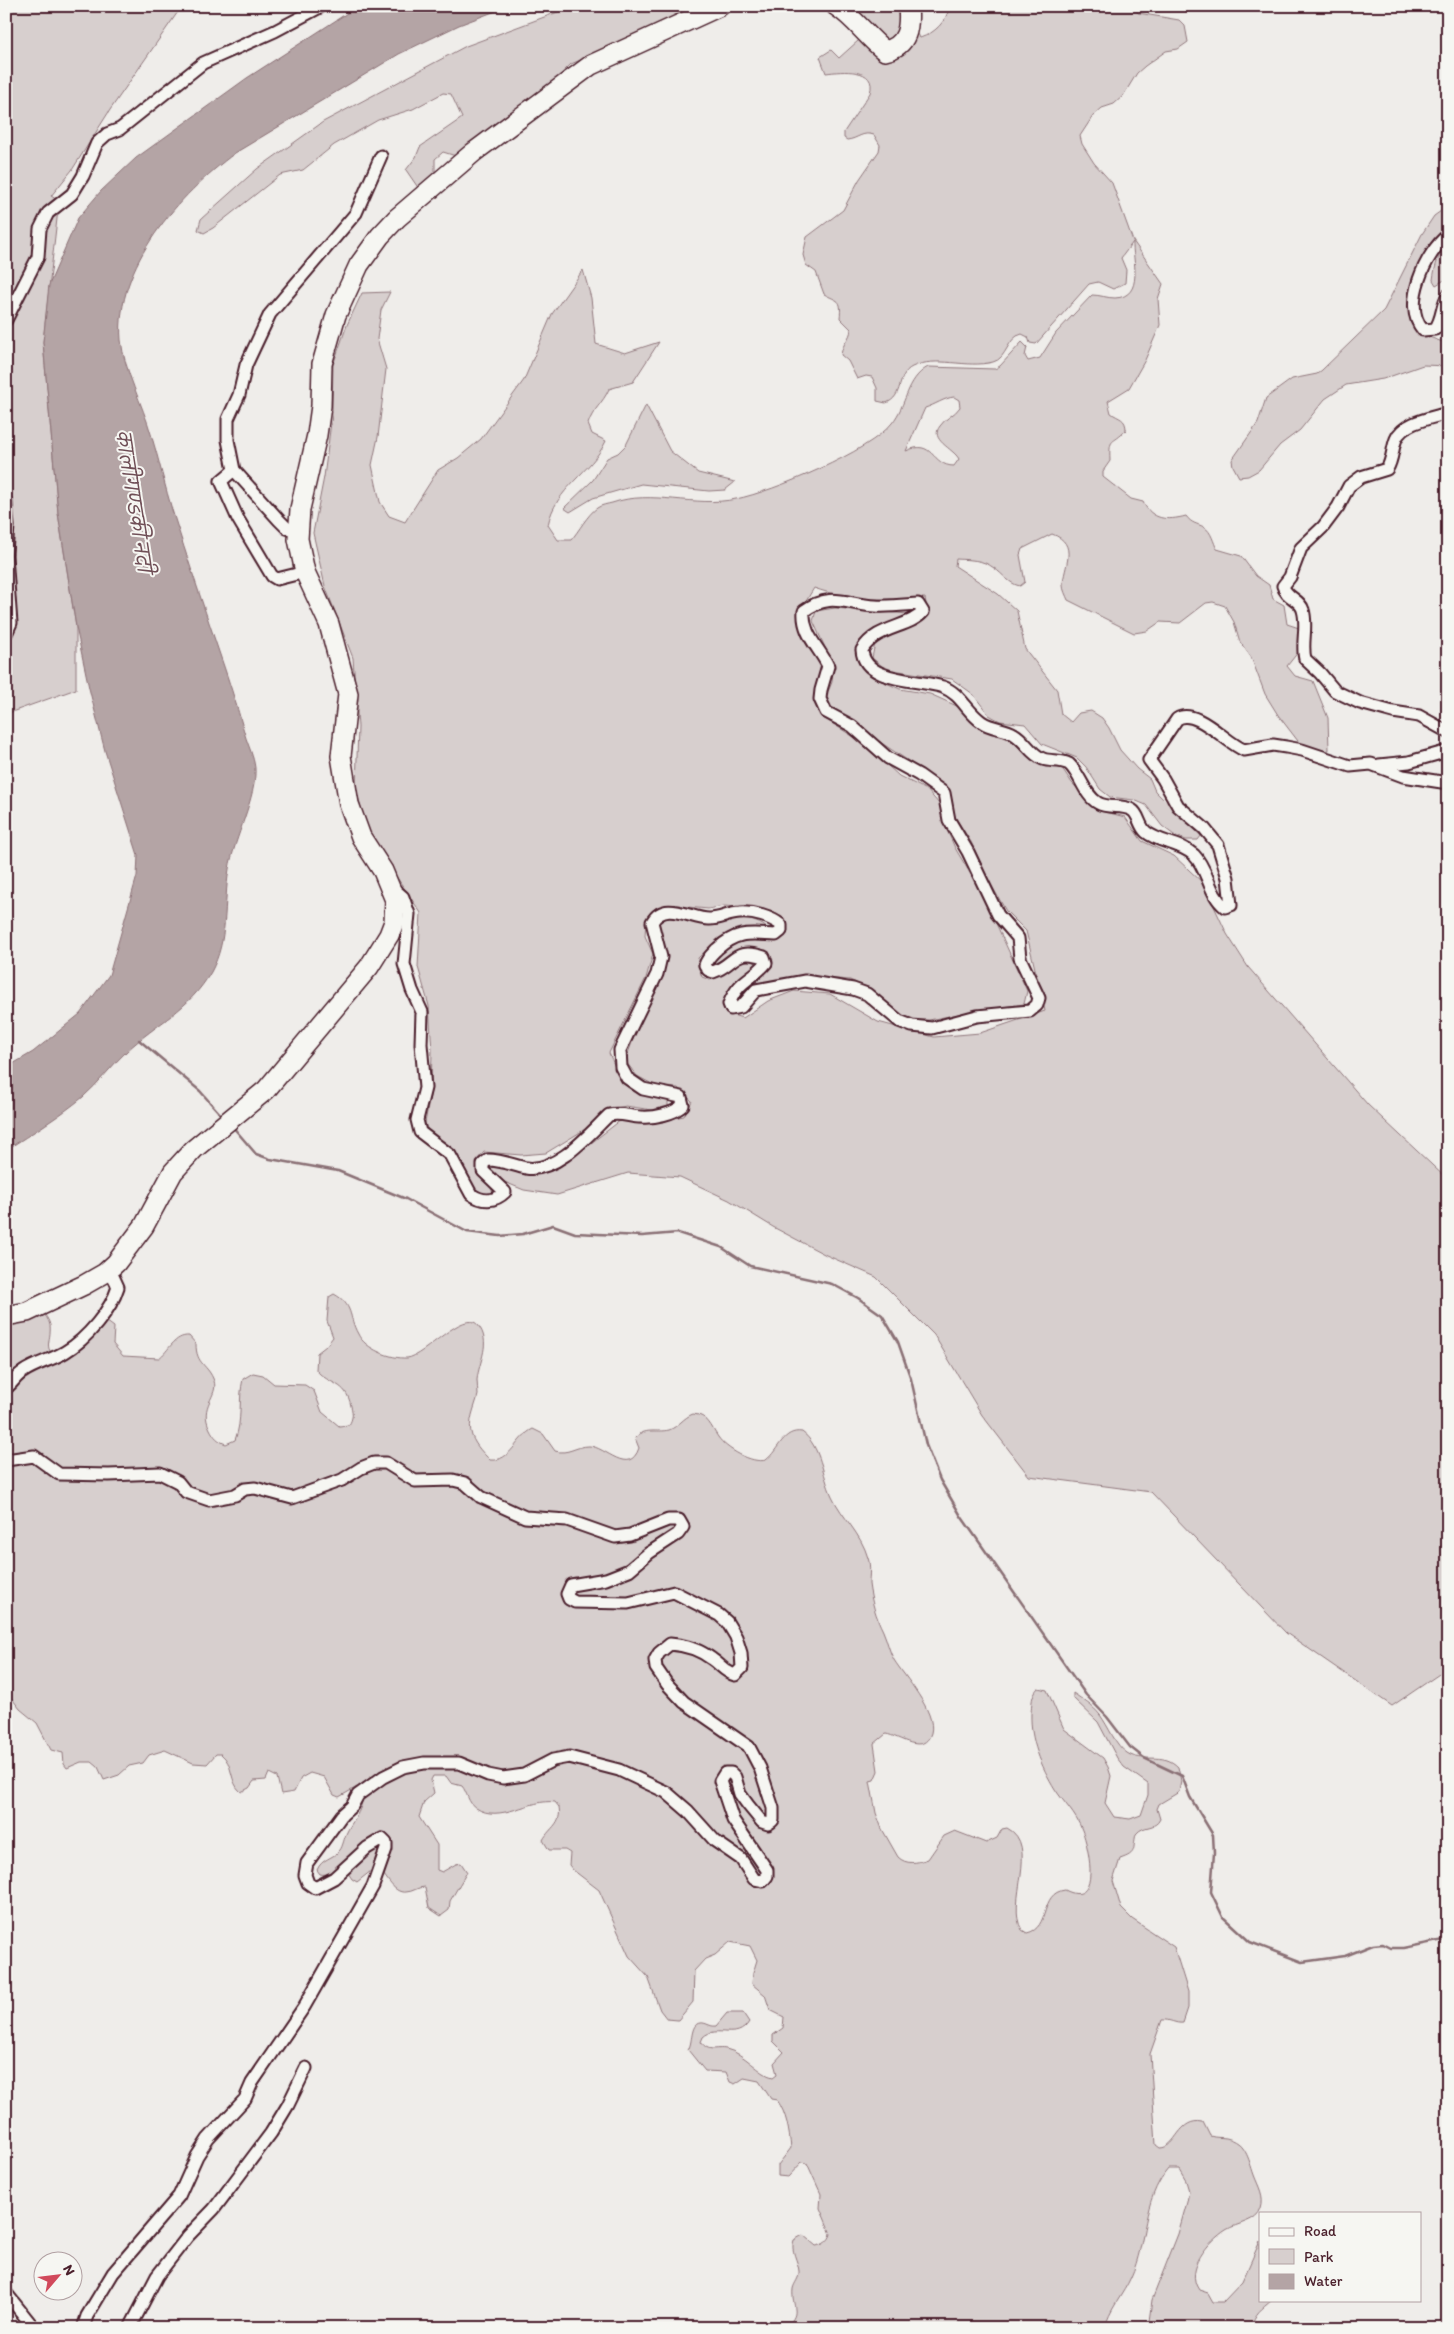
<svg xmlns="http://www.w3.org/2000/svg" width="1454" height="2334" viewBox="0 0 1454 2334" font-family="Itim,'Playpen Sans Deva',sans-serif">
<rect width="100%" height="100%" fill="#efedea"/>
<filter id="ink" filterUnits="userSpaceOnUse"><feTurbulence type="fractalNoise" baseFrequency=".02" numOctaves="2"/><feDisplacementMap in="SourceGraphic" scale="10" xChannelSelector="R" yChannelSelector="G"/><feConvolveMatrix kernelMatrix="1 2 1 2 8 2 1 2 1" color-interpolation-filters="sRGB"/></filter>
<g filter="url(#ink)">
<g fill="#d7cfce" stroke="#90777c" fill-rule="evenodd">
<path d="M6 6H182L110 110 72 170 51 196 59 201 43 342 58 513 76 627V689L6 714Z"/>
<path d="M574 6H709L571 64 544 91 456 156 443 152 435 159V177L419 189 406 170 416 157 420 147 462 118 451 94 443 93 413 109 378 120 334 145 303 170 280 175 213 228 204 233 198 230 201 219 257 169 323 122 466 46Z"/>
<path d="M844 6H897C900 21 902 35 888 45Z"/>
<path d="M950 6H1133L1138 13 1179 20 1185 26 1188 42 1178 49 1166 51 1145 66 1137 73 1123 96 1114 104 1102 108 1093 116 1080 136 1082 144 1094 163 1112 183 1133 241 1163 284 1158 299 1160 325 1145 360 1129 388 1108 401 1111 413C1119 419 1126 418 1126 430 1112 446 1109 435 1110 461L1103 471V477L1131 499 1143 502C1152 520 1167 521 1186 516 1192 524 1196 523 1204 527 1212 532 1213 542 1217 549L1241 556 1256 576 1269 585 1273 599 1284 605 1287 624 1299 628 1303 646 1287 666 1295 676 1313 681 1328 718 1329 750 1311 758 1278 715 1265 694 1251 657 1240 642 1234 622 1225 606 1213 602 1206 603 1180 623 1160 622 1147 631 1134 633 1068 600C1066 595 1063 590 1063 585 1063 567 1080 544 1052 534L1022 549 1020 555 1025 582 1020 586C1009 584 1003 574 994 568 982 559 970 560 956 559L955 566 998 594 1017 611 1025 649 1057 690 1061 714 1071 722 1079 713 1091 711 1102 718 1109 728 1120 750 1137 769 1150 779 1155 791 1201 836 1198 840H1186L1174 835 1162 826 1146 805 1134 800 1110 797 1100 789 1086 767 1077 758 1042 744 1025 724 1000 721 989 715 973 694 952 679 886 669 872 658 875 643 928 615 925 598C886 600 850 601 814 588 789 627 799 633 824 668L815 698 822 717 862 742 899 776 927 790 940 805 943 821 955 848 983 895 1027 991 1024 1004 979 1010 929 1020H908L870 990 850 980 800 976 765 983 737 1005 734 1000C745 984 762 976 773 960L768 952 745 951 712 969 709 965 715 956 743 938 768 939 783 922 754 908 724 906 708 909 677 906 655 908 646 920 645 936 653 954 646 978 609 1053C624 1089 627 1095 668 1099V1106L652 1110 626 1106 605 1110 592 1125 546 1153 521 1155 484 1152 476 1161C480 1176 489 1179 493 1193L481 1194 472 1187 429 1134 425 1123 431 1090 432 1051 429 1006 418 967 421 913 383 857 366 826 356 789 358 727 353 658 325 586 313 533 324 477 332 415 333 365 347 325 362 293 390 292 381 310 377 339 386 369 378 437 372 465 380 502 389 516 405 522 438 470 458 458 481 439 524 380 552 314 583 270 591 298 596 344 625 353 659 342 633 382 609 389C603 403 593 409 588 424L592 434 606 441C591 473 555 488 548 525L558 540H571C579 531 587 515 597 508 601 505 608 504 612 503 652 489 695 508 736 499 772 492 871 451 892 423 907 405 906 379 928 367L995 369 1000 366 1022 342 1027 347 1025 356 1028 361 1040 358 1056 333 1092 295C1100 295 1107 298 1115 298 1145 297 1132 259 1133 242L1121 258 1126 270 1125 283 1113 289 1098 282 1089 284 1036 344 1030 343 1028 337 1022 334C1007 337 1007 359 993 362 966 369 937 355 912 367 896 375 904 397 886 403L877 401V388L872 377 866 376 857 379 848 361 841 355C843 341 850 340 851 329L840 318C842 298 838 302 824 294L816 272 806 265 803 255 807 237 843 210 859 180 879 151 880 145 874 135C862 131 858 139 847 140L844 138V132L870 93C878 67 841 71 826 73L820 57 831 50 839 58 859 40 880 55 915 32 920 38C935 33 946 22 950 6ZM954 397 959 400 960 407C955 415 945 418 940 426 929 440 953 448 959 459L954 466C931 466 934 438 906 451L925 408C935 405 944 398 954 397Z"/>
<path d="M1448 206V229L1434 244 1412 322 1421 334 1448 344V366L1423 365 1383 379 1346 385 1325 399 1300 430 1280 445 1259 470 1248 476 1239 477 1233 466 1232 460 1258 423 1266 398 1292 379 1317 374 1322 370 1384 310 1422 234 1434 216Z"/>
<path d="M1448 241V278L1436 285 1433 280C1435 264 1439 254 1448 241Z"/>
<path d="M646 405 670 451 698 473 735 482 725 490 709 491 641 484 593 498 570 512 564 508 593 480 607 458 618 453 626 445Z"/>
<path d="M835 608 909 614 867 634 855 649 860 666 877 679 900 689 930 694 959 707 974 723 1009 739 1040 765 1062 768 1072 783 1098 810 1125 817 1142 841 1174 856 1203 883 1227 934 1248 967 1368 1105 1448 1180V1668L1392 1706 1286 1633 1151 1492 1029 1476 982 1415 934 1335 876 1277 826 1255 773 1227 729 1200 680 1177 628 1173 557 1195 524 1190 502 1181 491 1171 492 1165 537 1174 560 1167 621 1120 640 1124 684 1116 692 1101 678 1088 656 1086 637 1076 626 1062C629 1047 635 1036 640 1021 650 994 663 950 658 922L664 918C688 916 751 911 768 929 739 925 718 939 698 958V966L702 977 710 980C725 972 742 952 758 964 739 980 725 986 725 1013L743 1018 768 1001 794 991 830 994 878 1022 934 1037 980 1033 1045 1011 1026 931 1006 911 988 879 971 842 952 812V800L940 782 883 744 861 727 835 712 825 699 832 682 833 665 813 621 816 611Z"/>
<path d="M334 1294C354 1305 348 1316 358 1334 365 1349 391 1359 407 1358 424 1357 464 1308 478 1325 492 1343 479 1360 477 1380 477 1385 478 1390 478 1395 475 1408 467 1422 472 1436 476 1446 483 1453 490 1460 511 1462 516 1437 533 1429L543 1434 555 1451C568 1455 576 1446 589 1446 605 1446 629 1477 639 1448L635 1438C645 1427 656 1433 669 1430 678 1427 684 1417 693 1414 708 1415 711 1427 718 1437 726 1449 752 1464 766 1460 779 1450 783 1429 802 1432 821 1446 822 1475 832 1496 842 1518 861 1533 868 1558 871 1566 869 1575 869 1584 871 1600 876 1617 883 1631 887 1640 889 1651 894 1660 904 1676 937 1712 931 1733 924 1756 899 1736 886 1734L874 1744 878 1771 874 1780 870 1781 876 1813 882 1829 898 1857C906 1865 917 1863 928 1859L944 1836 955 1831 986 1843 997 1838 1002 1829 1007 1828C1041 1845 1005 1903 1022 1930L1027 1933C1051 1928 1039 1893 1065 1890 1102 1909 1089 1847 1082 1830 1076 1814 1064 1803 1055 1789 1041 1766 1030 1740 1031 1713 1032 1704 1031 1695 1038 1688L1047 1690 1064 1729 1103 1758 1108 1767 1111 1776 1105 1803 1114 1817 1130 1819 1141 1815 1148 1795V1784L1124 1767 1117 1758 1098 1722 1073 1698V1693C1083 1700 1092 1705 1100 1715 1109 1727 1115 1745 1127 1753 1143 1764 1163 1751 1178 1767L1181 1781 1179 1792 1159 1804 1157 1809 1160 1819C1155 1830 1144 1824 1136 1834 1132 1850 1138 1853 1120 1859L1113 1881 1121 1908 1132 1919 1174 1947 1188 1992V2008L1183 2023C1175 2024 1170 2019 1162 2020L1150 2054 1156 2145 1160 2148C1177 2148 1178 2117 1203 2122L1210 2136C1216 2138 1220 2137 1226 2138 1246 2142 1248 2158 1254 2175 1258 2186 1265 2196 1261 2208 1257 2222 1237 2223 1226 2230 1209 2241 1184 2269 1199 2290L1208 2293 1213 2302H1223L1242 2282 1260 2241V2300H1272C1261 2310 1255 2312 1251 2328H1148L1152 2300 1178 2234 1187 2202 1189 2191 1186 2181 1179 2169H1168C1142 2200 1147 2242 1131 2277 1124 2293 1108 2312 1105 2328H783C804 2314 791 2307 793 2289 794 2283 800 2278 799 2271 798 2260 790 2251 794 2240L803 2235 816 2246C823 2245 829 2241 831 2234L820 2208 821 2194 807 2163 802 2162 788 2177 778 2176V2165L791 2148C789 2131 787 2114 777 2100L771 2099 759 2081 744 2078 735 2084 730 2082 726 2072 705 2071 688 2050C693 2043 690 2024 700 2023 706 2022 710 2027 716 2026L727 2013H743L749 2022C737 2042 717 2024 703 2037L701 2042C709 2053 716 2047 726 2049 745 2053 760 2075 773 2077L777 2074 774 2063 784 2052 773 2041V2035L783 2028 784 2017 770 2010 765 1995 752 1984 753 1973 757 1960 750 1946 730 1942 715 1955 705 1959 694 1971 693 2002 678 2020 667 2019 660 2010 648 1977 629 1956 599 1890 573 1870 569 1865 570 1853 565 1850H549L543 1840C550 1827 562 1824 559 1807L555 1802C530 1798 500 1824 476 1808 468 1803 467 1792 462 1786L451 1783 446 1776H433L431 1780 434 1793 424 1802 419 1817 437 1845V1870L442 1872 456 1864 461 1863 467 1872 450 1901 449 1910 441 1916 429 1908 425 1887C417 1887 413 1892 406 1892 392 1894 386 1873 376 1867L357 1882 352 1879 346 1870C337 1870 327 1876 320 1874L317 1870C322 1858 333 1859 340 1850 343 1846 344 1838 347 1832 353 1819 371 1801 357 1787L339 1797 334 1795 324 1777 310 1773 301 1778 294 1792 281 1794 277 1777 269 1773 266 1780 254 1781 249 1788 241 1792C229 1782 234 1764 221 1754H216L207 1764 193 1763 165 1750 149 1755 143 1763 129 1766 119 1775 104 1780 98 1767 92 1762H81L67 1768 64 1764 63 1753 51 1750 37 1723 20 1709 6 1691V1321L42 1311C45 1315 49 1320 50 1325 52 1342 40 1350 62 1359L68 1357 101 1321H106L114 1327 113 1344 123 1356 159 1358C169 1351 174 1335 189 1336L196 1344C196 1365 208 1364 214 1381 219 1396 198 1406 210 1429 214 1437 218 1441 226 1444L235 1440C243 1420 238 1399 243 1379L253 1373 263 1375 274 1384 305 1385 314 1391 322 1412 339 1426 349 1425C353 1418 353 1414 351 1406 346 1381 330 1386 316 1370L317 1353 326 1346 333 1337 327 1321 329 1297Z"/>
</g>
<path fill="#b4a4a5" stroke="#8a6f74" d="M358 6H509L459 25 399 54 235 153C179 195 115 265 121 340 124 370 143 405 151 434 159 460 165 487 173 513 187 557 202 602 217 646 227 675 237 705 245 735 248 745 254 757 255 768 257 796 234 839 229 869 223 905 229 939 211 972 190 1009 157 1023 127 1051 112 1065 99 1083 83 1097 59 1117 32 1133 6 1150V1068L33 1052 80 1014 109 975 137 876 138 855 105 751 89 688 76 627 58 513 43 342 49 285 78 218 101 191 136 158 247 78Z"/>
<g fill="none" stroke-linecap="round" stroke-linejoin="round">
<g stroke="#8a6f74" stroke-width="2.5">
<path d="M139 1040 200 1091 223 1117"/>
<path d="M232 1126 256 1154 270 1159 338 1171 406 1199 467 1232 500 1236 523 1234 553 1225 575 1233 642 1236 678 1233 721 1247 750 1266 832 1284 858 1298 882 1315 898 1342 911 1379 926 1445 940 1480 961 1516 1086 1695 1107 1717 1130 1747 1144 1758 1182 1776 1190 1797 1213 1835 1214 1853 1211 1892 1223 1917 1250 1942 1302 1962 1345 1956 1373 1945 1383 1944 1391 1948H1404L1448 1939"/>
</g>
<g stroke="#4a1f2b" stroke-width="15">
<g id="minor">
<path d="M1448 235C1426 252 1401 305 1423 330L1435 329C1443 319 1441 306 1448 295"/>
<path d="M6 320 38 257 40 229 48 213 72 194 83 176 97 143 107 134 120 129 203 63 275 31 322 6"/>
<path d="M1448 413C1432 418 1403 422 1396 439 1392 449 1393 459 1387 469L1361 477 1349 486 1338 507 1323 527 1301 548 1290 577 1283 586C1286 598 1300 599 1303 610 1308 626 1301 643 1305 659L1320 673 1335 691 1360 703 1393 712 1419 716 1448 732"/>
<path d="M234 470 221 481 238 519 272 576 277 579 305 572"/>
<path d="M6 502 8 526 6 553"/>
<path d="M297 531 287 528 279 520 234 470 228 440V419L239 395 246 365 270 314 356 213 381 156"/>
<path d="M6 556 11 623 6 634"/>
<path d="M1379 765 1409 762 1448 751"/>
<path d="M395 890 403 897 409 914 404 964 412 990 422 1012 421 1044 425 1088 417 1120 420 1132 450 1155 471 1194C482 1202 495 1202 505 1192L483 1171V1164L488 1160C501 1160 513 1165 526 1168 557 1173 589 1134 609 1115 621 1112 630 1117 641 1117 654 1118 674 1114 683 1105L681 1097 643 1089 627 1078 621 1067 620 1050 657 974 661 957 652 922C665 899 692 920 710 919 720 919 730 913 740 913 754 912 771 917 781 925V931L776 935C750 934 738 930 717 949 712 954 707 958 705 965L708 970 713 972C736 964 733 947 764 957L766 963C752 980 739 979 729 1004L731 1009 741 1007 756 990 805 981 853 989 867 994 899 1021 912 1026 932 1028 977 1016 1030 1011 1037 1005 1039 998 1020 958 1018 938 998 915 968 852 949 820 944 793 919 775 888 758 852 726 826 712 820 699 821 690 828 666C819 647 802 634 804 611 831 591 847 605 875 606 889 607 904 605 918 604L923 612C909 628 876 626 862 650 864 683 920 679 943 687 961 694 967 712 982 722 992 729 1005 728 1014 734 1026 741 1030 754 1043 759 1051 762 1060 759 1069 764 1081 775 1084 795 1098 803 1108 809 1122 804 1132 810 1139 814 1139 826 1146 832 1159 843 1180 842 1194 855 1208 869 1209 895 1225 907L1231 905 1228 878 1218 845 1204 828 1178 806 1163 779 1149 760 1177 719C1196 707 1226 743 1244 750L1273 745 1286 747 1302 750 1350 766 1371 764 1403 776 1448 783"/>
<path d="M6 1388C13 1383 16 1376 23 1372 36 1363 52 1360 65 1352 87 1339 111 1310 118 1287L113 1276 105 1273"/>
<path d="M6 1460 34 1456 59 1474 109 1475 160 1473 178 1482 186 1492 209 1500 235 1495 245 1489 255 1488 292 1498 342 1480 361 1468 374 1463H386L415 1481 453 1480 465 1483 481 1497 525 1517 567 1520 615 1537 630 1535 668 1520H679L683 1527 678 1534 649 1553 629 1570 606 1579 571 1585 567 1594 569 1599 575 1602 628 1603 674 1592 719 1615 727 1622 736 1637 741 1653 742 1668 735 1675C725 1672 721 1665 712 1659 700 1650 685 1645 670 1644L659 1653 655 1660 656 1668 667 1684 684 1702 749 1747 760 1768 773 1808V1820L771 1822 768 1824 762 1822 748 1805 740 1794 735 1777 731 1773H725L720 1781 733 1820 767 1870V1876L763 1881 754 1879 741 1859 715 1841 688 1811 666 1792 619 1770 569 1757 553 1760 524 1775 503 1778 488 1775 459 1763H424L403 1767 383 1777 358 1795 352 1806 342 1815 307 1863 305 1875 308 1883 315 1888 334 1878 367 1848 382 1839 386 1843V1849L373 1886 304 2007 252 2083 245 2099 208 2139 197 2156 179 2196 113 2273 87 2316 83 2328"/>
<path d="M6 2293 34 2328"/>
<path d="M130 2328 157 2276 188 2236 214 2209 271 2133 288 2105 306 2068"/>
</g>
</g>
<g stroke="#4a1f2b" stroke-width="22">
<g id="trunk">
<path d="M836 6C855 18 867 37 885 51 908 46 910 27 908 6"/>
<path d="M6 1316 27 1312 84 1285 105 1273 116 1263 144 1226 173 1172 194 1149 266 1090 369 967 389 935 394 922 395 900 383 871 361 837 349 804 341 756 348 694 329 624 305 572 298 539 300 509 317 435 321 406 322 364 336 315 359 265 380 236 397 218 474 152 591 65 720 6"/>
</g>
</g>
<use href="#minor" stroke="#f6f6f2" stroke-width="11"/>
<use href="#trunk" stroke="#f6f6f2" stroke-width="19"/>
</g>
</g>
<g text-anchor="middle" stroke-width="4" stroke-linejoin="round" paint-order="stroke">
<g font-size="19" font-style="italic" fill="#6f4e56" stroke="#f6f6f2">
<text transform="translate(134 501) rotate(81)" y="7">कालीगण्डकी नदी</text>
</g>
</g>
<rect width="1454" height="2334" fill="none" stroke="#f6f6f2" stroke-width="25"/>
<rect x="12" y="12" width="1429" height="2309" fill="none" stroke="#4a1f2b" stroke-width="2" filter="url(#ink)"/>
<rect x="1259" y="2212" width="162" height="90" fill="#f6f6f2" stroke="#b1a0a2"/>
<rect x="1269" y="2228" width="25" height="8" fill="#f6f6f2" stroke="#b1a0a2"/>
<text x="1304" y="2236" font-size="15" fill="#4a1f2b">Road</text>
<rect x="1269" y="2249" width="25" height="15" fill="#d7cfce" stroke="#b1a0a2"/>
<text x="1304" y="2262" font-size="15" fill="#4a1f2b">Park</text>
<rect x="1269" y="2274" width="25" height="15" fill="#b4a4a5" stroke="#b1a0a2"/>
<text x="1304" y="2286" font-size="15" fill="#4a1f2b">Water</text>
<g transform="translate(58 2276) rotate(62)"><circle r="24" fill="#f6f6f2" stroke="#b1a0a2"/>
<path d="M0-4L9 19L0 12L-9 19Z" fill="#d1495b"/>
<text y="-8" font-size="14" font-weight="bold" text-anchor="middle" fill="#4a1f2b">N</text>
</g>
</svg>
